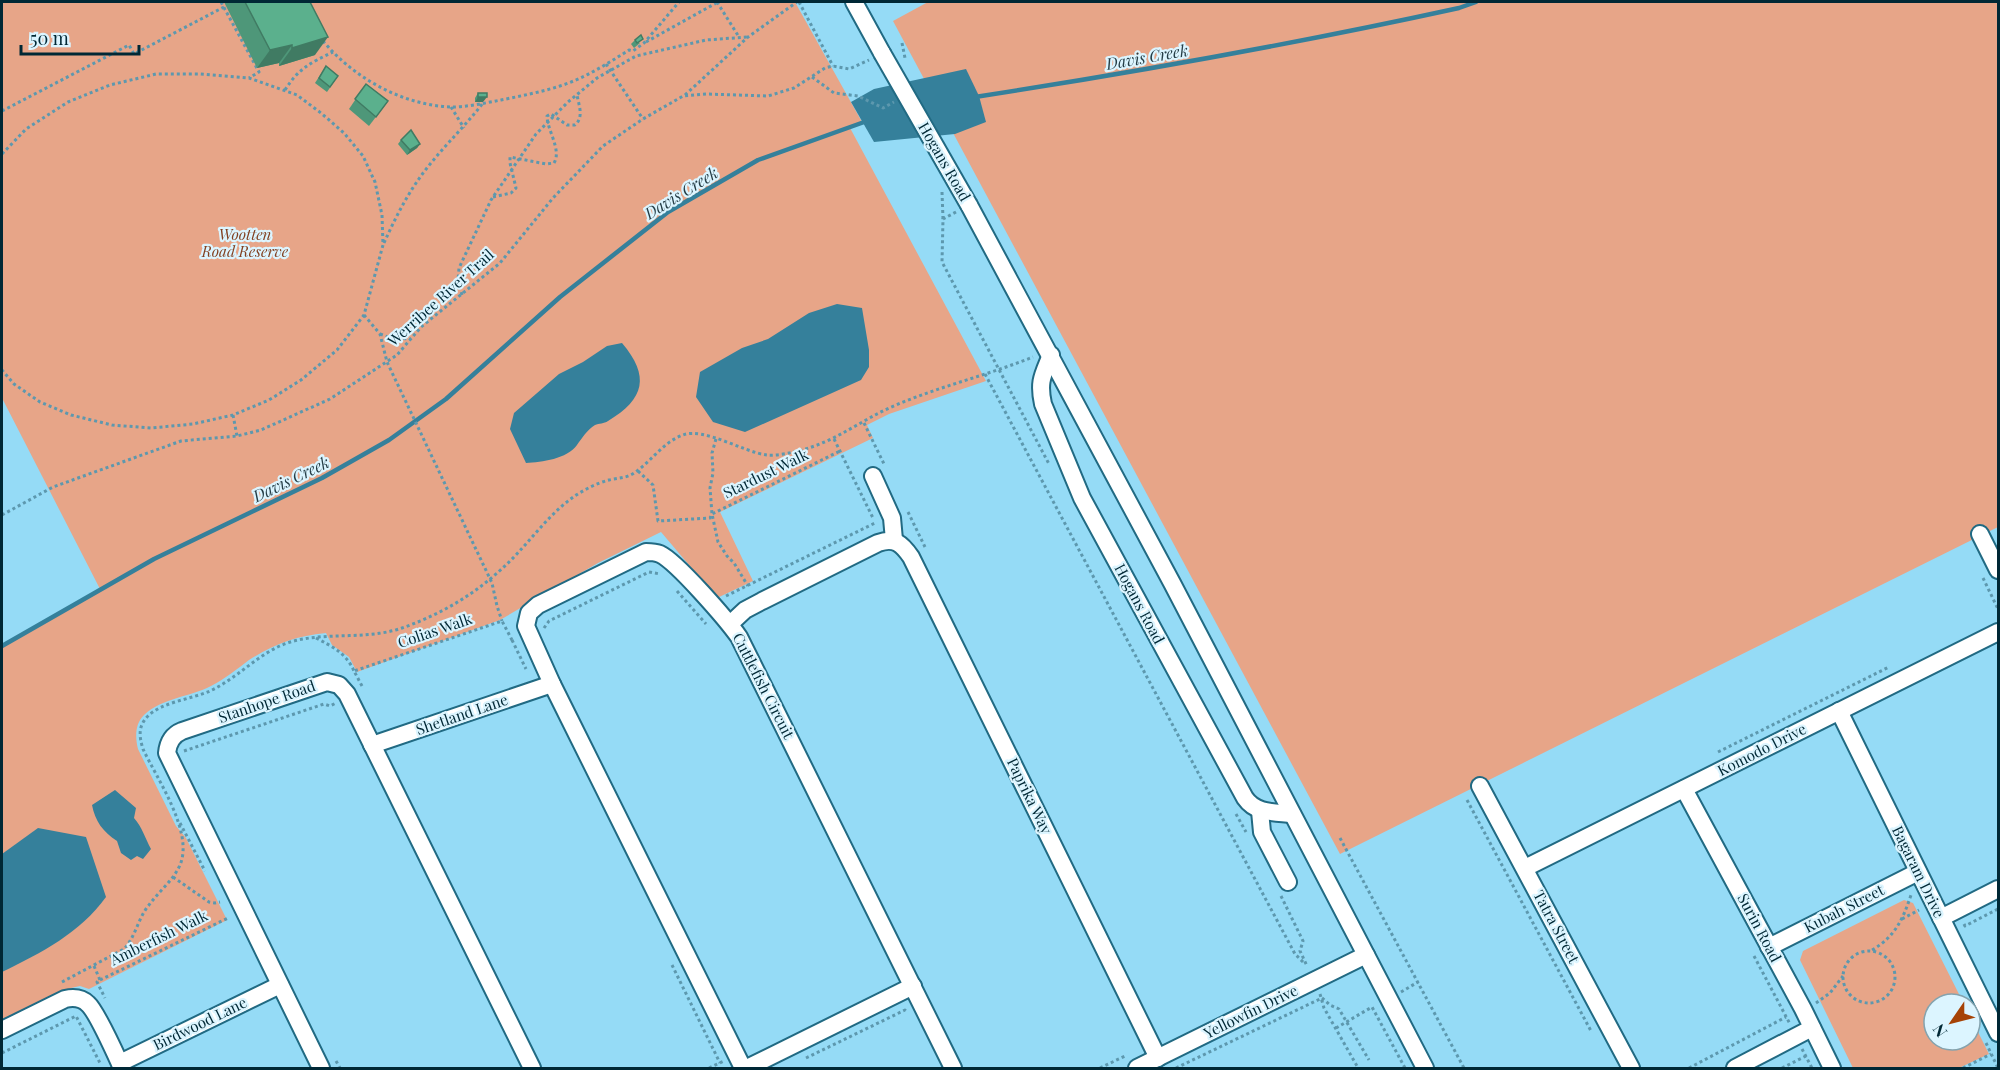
<svg xmlns="http://www.w3.org/2000/svg" width="2000" height="1070" viewBox="0 0 2000 1070" font-family="'Playfair Display',serif">
<rect width="100%" height="100%" fill="#95dbf6"/>
<g fill="#e7a588">
<path d="M2 2H795L862 122 849 126 986 381 889 414 867 425 873 438 720 512 753 581 717 598 661 532 598 563 500 620 357 672 349 657 332 645 326 633C296 636 274 644 249 660 237 669 225 679 211 686 190 697 162 698 144 715 135 724 135 737 138 749L176 826 186 838 227 920 89 989 80 986 71 988 2 1021V646L100 589 2 398Z"/>
<path d="M928 2H1998V527L1340 854 893 21Z"/>
<path d="M1904 900 1913 903 1964 1004H1934V1040H1970V1016L1989 1054 1959 1068H1853L1800 960 1803 951Z"/>
</g>
<g fill="#35809b">
<path d="M966 69 979 96 986 122 955 134 874 142 851 102 874 89Z"/>
<path d="M837 304 862 308 869 350V367L861 380 745 432 713 422 696 397 700 372 742 348 768 339 809 313Z"/>
<path d="M622 343C650 376 645 399 608 421 604 424 599 423 595 425 587 430 582 438 577 445 567 459 542 462 526 463L510 429 514 413 559 374 583 362 607 346Z"/>
<path d="M115 790 136 808 134 818C142 827 145 838 151 849L143 859 137 856 131 860 121 853 117 841C103 832 95 821 92 805Z"/>
<path d="M38 828 86 837 106 897C80 933 41 953 2 972V854Z"/>
</g>
<g fill="none" stroke-linecap="round" stroke-linejoin="round">
<g stroke="#35809b" stroke-width="4.5">
<path d="M975 97C1137 72 1299 43 1459 8L1476 2"/>
<path d="M2 646 154 559 322 478 389 440 446 399 560 297 668 212 758 160 867 121"/>
</g>
<g stroke="#216a83" stroke-width="20">
<g id="minor">
<path d="M854 2 882 53"/>
<path d="M969 205 1172 583 1425 1068"/>
<path d="M1051 355C1043 375 1038 381 1043 404L1082 498 1245 798C1256 814 1275 812 1292 814"/>
<path d="M873 476 892 518 894 540"/>
<path d="M1980 534 1998 570"/>
<path d="M730 624 745 610 762 601 878 543C895 537 902 544 911 557L1158 1058"/>
<path d="M1839 711 1998 1033"/>
<path d="M372 745 552 684"/>
<path d="M1480 786 1631 1068"/>
<path d="M1684 789 1803 1009 1832 1068"/>
<path d="M1260 811 1262 832 1288 882"/>
<path d="M1525 868 1998 632"/>
<path d="M1941 918 1998 889"/>
<path d="M1769 947 1918 872"/>
<path d="M2 1030 65 999C74 997 82 998 88 1004 97 1012 116 1055 122 1068"/>
<path d="M120 1063 280 985"/>
<path d="M321 1068 167 753C168 743 172 735 182 731L327 682 339 685 347 694 532 1068"/>
<path d="M743 1068 552 684 526 626 529 613 538 605 646 552C651 552 655 552 660 554 677 562 727 620 739 637L953 1068"/>
<path d="M747 1068 913 986"/>
<path d="M1137 1068 1366 955"/>
<path d="M1735 1068 1812 1028"/>
</g>
</g>
<g stroke="#5d98ae" stroke-width="3" stroke-dasharray="3 3" stroke-linecap="butt">
<path d="M221 2 259 72 249 78"/>
<path d="M717 2 739 37"/>
<path d="M799 2 833 66"/>
<path d="M323 41C354 78 402 105 451 107 467 107 485 103 501 100 521 96 541 92 560 86 585 78 607 64 629 50L633 51 644 43 679 2"/>
<path d="M646 42 718 2"/>
<path d="M606 64 643 119"/>
<path d="M812 77 834 93 858 96 883 108 894 102"/>
<path d="M285 90C298 69 310 63 333 52"/>
<path d="M685 95 748 37 797 2"/>
<path d="M451 107 464 128"/>
<path d="M2 111 129 45 134 54 224 7"/>
<path d="M2 154 26 129 68 102 110 85 156 74H200L249 78 297 95 321 113 344 133 363 156 375 182 382 215 383 245 364 315 337 350 301 380 269 400 233 415 193 424 151 428 112 425 71 415 40 402 14 384 2 370"/>
<path d="M493 197 511 193 516 188 510 163V157L546 164 554 163C562 150 547 130 547 116L551 114 567 125H575C584 117 579 106 577 95"/>
<path d="M956 212 943 219 942 262 1049 464"/>
<path d="M384 243C397 214 411 187 431 163 448 142 467 124 483 103"/>
<path d="M462 295 458 281 459 268 491 200 536 134 568 102 597 78 636 56 706 40 748 37"/>
<path d="M364 315 380 334 387 362 492 583 497 606 502 621"/>
<path d="M380 334 391 338 411 339"/>
<path d="M985 374 1295 954 1305 964"/>
<path d="M233 415 237 436"/>
<path d="M864 423 884 464"/>
<path d="M716 439 712 453 713 473 710 488 712 514 718 542 727 556 734 563 748 586"/>
<path d="M834 439 873 518"/>
<path d="M638 471 653 485 658 521 710 518 712 514 840 451"/>
<path d="M908 512 925 547"/>
<path d="M2 515 53 487 181 441 237 436 261 430 330 399 397 355 421 327 500 263 553 198 603 146 643 119 683 96 706 94 768 96 794 88 825 68 833 66 849 69 869 60"/>
<path d="M1983 578 1998 609"/>
<path d="M677 591 706 624"/>
<path d="M726 596 875 523"/>
<path d="M544 628 549 621 649 572 660 574"/>
<path d="M316 638C333 647 346 653 354 671"/>
<path d="M512 640 526 669"/>
<path d="M362 686 354 671 502 621 512 640 514 639"/>
<path d="M184 751 324 704 330 706 336 703"/>
<path d="M1718 752 1889 667"/>
<path d="M1467 800 1591 1031"/>
<path d="M1236 814 1246 832"/>
<path d="M180 823 205 871"/>
<path d="M1340 838 1464 1068"/>
<path d="M173 877 209 902 215 903 220 902"/>
<path d="M1281 896 1303 941 1300 951 1307 966"/>
<path d="M1902 919 1919 910"/>
<path d="M1964 924 1965 926 1998 909"/>
<path d="M1872 950C1895 937 1903 919 1911 895"/>
<circle cx="1869" cy="977" r="26"/>
<path d="M1754 956 1790 1024"/>
<path d="M672 965 720 1063"/>
<path d="M94 966 100 980 97 982 105 998"/>
<path d="M100 980 228 918"/>
<path d="M62 982 124 949C136 936 138 918 149 905 159 891 173 881 180 865 194 832 157 779 143 749 139 736 138 726 148 716 162 702 192 699 210 691 240 677 262 649 294 641 329 632 367 640 402 628 445 613 482 590 514 557 533 537 550 514 572 498 583 490 597 483 609 480 618 478 627 478 634 473 651 462 663 442 683 435 704 427 743 452 767 455 776 456 789 453 798 451 836 442 862 419 896 405 941 386 988 375 1033 357"/>
<path d="M1401 992 1418 982"/>
<path d="M1320 994 1324 1008 1357 1066"/>
<path d="M1322 998 1330 1005 1339 1009 1369 1060"/>
<path d="M1816 1003 1830 993 1843 976"/>
<path d="M1336 1028 1372 1007 1405 1068"/>
<path d="M1986 1043 1998 1068"/>
<path d="M1802 1049 1812 1068"/>
<path d="M2 1053 76 1016 101 1065"/>
<path d="M806 1058 905 1010 907 1012"/>
<path d="M336 1061 340 1068"/>
<path d="M709 1068 724 1061"/>
<path d="M1100 1068 1125 1056"/>
<path d="M1176 1068 1322 998"/>
<path d="M1689 1068 1786 1017"/>
<path d="M1782 1068 1806 1056"/>
<path d="M1963 1068 1991 1054"/>
</g>
<use href="#minor" stroke="#fff" stroke-width="16"/>
<g stroke="#216a83" stroke-width="20" stroke-linecap="butt">
<path id="minor-bridge" d="M882 53 969 205"/>
</g>
<g stroke="#5d98ae" stroke-width="3" stroke-dasharray="3 3" stroke-linecap="butt">
<path d="M902 43 905 58"/>
<path d="M942 192 943 219"/>
</g>
<use href="#minor-bridge" stroke="#fff" stroke-width="16"/>
</g>
<g fill="#4e9779">
<path d="M224 2H310L315 55 279 66V63L257 68Z"/>
<path d="M635 40 640 43 634 48 631 44Z"/>
<path d="M326 66 338 76 327 92 315 83Z"/>
<path d="M366 84 388 101 369 126 349 109Z"/>
<path d="M478 93 483 102H475V98Z"/>
<path d="M401 140 420 144 417 148 407 155 398 144Z"/>
</g>
<g fill="#407b63">
<path d="M328 37 315 55 279 66 292 48Z"/>
<path d="M292 45 279 63 257 68 270 50Z"/>
<path d="M478 97H487L483 102H475Z"/>
<path d="M420 144 417 148 407 155 410 150Z"/>
</g>
<g fill="#5bb08d" stroke="#407b63" stroke-width="1.5">
<path d="M245 2H310L328 37 292 48V45L270 50Z"/>
<path d="M641 35 643 39 637 43 635 40Z"/>
<path d="M326 66 338 76 330 87 319 78Z"/>
<path d="M366 84 388 101 376 117 355 99Z"/>
<rect x="478" y="93" width="9" height="4"/>
<path d="M411 130 420 144 410 150 401 140Z"/>
</g>
<g text-anchor="middle" stroke-width="4.5" stroke-linejoin="round" paint-order="stroke">
<g font-size="15" fill="#002835" stroke="#dcf5ff">
<text transform="translate(944 162) rotate(60)" y="5">Hogans Road</text>
<text transform="translate(441 298) rotate(-42)" y="5">Werribee River Trail</text>
<text transform="translate(766 474) rotate(-26)" y="5">Stardust Walk</text>
<text transform="translate(1139 604) rotate(62)" y="5">Hogans Road</text>
<text transform="translate(435 631) rotate(-19)" y="5">Colias Walk</text>
<text transform="translate(763 686) rotate(63)" y="5">Cuttlefish Circuit</text>
<text transform="translate(267 702) rotate(-19)" y="5">Stanhope Road</text>
<text transform="translate(462 715) rotate(-19)" y="5">Shetland Lane</text>
<text transform="translate(1762 750) rotate(-27)" y="5">Komodo Drive</text>
<text transform="translate(1029 796) rotate(64)" y="5">Paprika Way</text>
<text transform="translate(1918 872) rotate(64)" y="5">Bagaram Drive</text>
<text transform="translate(1844 909) rotate(-27)" y="5">Kubah Street</text>
<text transform="translate(1556 927) rotate(62)" y="5">Tatra Street</text>
<text transform="translate(1759 928) rotate(62)" y="5">Surin Road</text>
<text transform="translate(159 938) rotate(-26)" y="5">Amberfish Walk</text>
<text transform="translate(1251 1012) rotate(-26)" y="5">Yellowfin Drive</text>
<text transform="translate(200 1024) rotate(-26)" y="5">Birdwood Lane</text>
</g>
<g font-size="15" font-style="italic" fill="#824020" stroke="#dcf5ff">
<text x="245" y="240">Wootten<tspan x="245" dy="17">Road Reserve</tspan></text>
</g>
<g font-size="16" font-style="italic" fill="#253d46" stroke="#dcf5ff">
<text transform="translate(1147 57) rotate(-10)" y="6">Davis Creek</text>
<text transform="translate(681 193) rotate(-32)" y="6">Davis Creek</text>
<text transform="translate(291 479) rotate(-26)" y="6">Davis Creek</text>
</g>
</g>
<rect width="2000" height="1070" fill="none" stroke="#002835" stroke-width="6"/>
<g transform="translate(1952 1022) rotate(235)"><circle r="28" fill="#dcf5ff" stroke="#84a3ae" stroke-width="1.5"/>
<path d="M0-4.5L10 22L0 15L-10 22Z" fill="#a64306"/>
<text y="-9" font-size="16" font-weight="bold" text-anchor="middle" fill="#002835">N</text>
</g>
<path d="M21 45v9h118v-9" fill="none" stroke="#002835" stroke-width="3"/>
<text x="30" y="45" font-size="18" fill="#002835" stroke="#dcf5ff" stroke-width="4.5" paint-order="stroke">50 m</text>
</svg>
